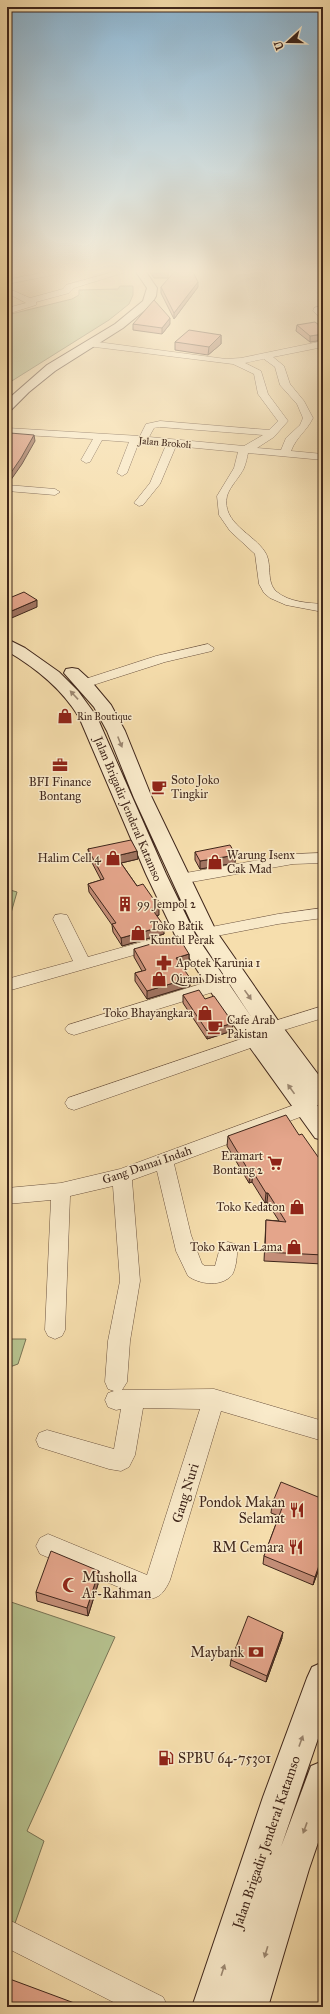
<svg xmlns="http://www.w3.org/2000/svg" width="330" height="2014" viewBox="0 0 330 2014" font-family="'IM FELL Great Primer',serif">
<rect width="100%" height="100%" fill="#f6dead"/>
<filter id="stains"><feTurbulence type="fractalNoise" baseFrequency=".005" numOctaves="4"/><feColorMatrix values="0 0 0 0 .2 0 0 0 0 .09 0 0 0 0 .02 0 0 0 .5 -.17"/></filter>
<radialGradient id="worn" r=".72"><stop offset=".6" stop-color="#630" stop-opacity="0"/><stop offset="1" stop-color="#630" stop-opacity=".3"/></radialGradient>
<g fill="#b6c28f" stroke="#7a7455">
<path d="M120 286H133V295L129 304 109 320 7 384V315L72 299 79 295V290L118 289Z"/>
<path d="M7 889 17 892 7 927Z"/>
<path d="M7 1339H26L18 1364 7 1368Z"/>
<path d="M11 1602 115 1637 27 1831 44 1841 14 1926 7 1922V1612Z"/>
</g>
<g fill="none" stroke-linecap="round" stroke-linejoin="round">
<g stroke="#6d5440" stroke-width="1">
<g id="street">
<path d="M46 272H62L58 274 7 284V280Z"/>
<path d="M113 272H126L74 288 69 293 36 302V305L7 314V308L26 303 7 293V288L30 298 63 289 66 285Z"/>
<path d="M323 305V320L313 311 314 308Z"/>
<path d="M90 341 226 359 241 358 323 341V347L273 357 284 366 290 384 304 401 313 418C306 432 297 436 291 451L323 454V460L248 453C247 458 246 463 244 468 240 477 230 486 227 496 221 523 254 534 265 552 273 564 265 582 277 592 289 602 308 603 323 604V612L286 605 270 598 264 593 259 584 255 554 230 531 219 515 217 496 234 468 238 452 176 446 160 484 143 505 139 506 134 503 150 483 166 445 139 442 127 473 122 476 117 473 129 442 102 440 90 462 86 463 81 460 93 439 7 434V428L140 436 146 424 160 421 269 430 278 421 258 394 254 374 233 364 87 346V342ZM264 359 275 367 280 385 297 404 303 418 300 425 286 438 281 450 257 448 274 437 288 421 268 394 261 371 245 363ZM160 427 263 435 244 446 149 437 154 428Z"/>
<path d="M7 485 55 489 60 492 55 495 7 491Z"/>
<path d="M208 644 214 648 212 651 165 662 84 688 77 684 79 681 156 656Z"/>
<path d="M323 853V863L293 864 180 884 175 883 172 879 175 875 180 874 293 854Z"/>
<path d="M323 908V918L278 924 206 938 200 937 198 933 200 929 206 928 278 914Z"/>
<path d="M61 914 67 915 88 957 156 938 162 939 164 943 162 947 11 990 7 989V979L73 961 53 919 55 915Z"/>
<path d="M217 979 223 981 225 985 223 989 74 1035 68 1033 65 1029 68 1025Z"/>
<path d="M323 1006V1018L271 1034 265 1032 262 1028 265 1024Z"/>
<path d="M256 1034 262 1036 265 1040 262 1044 74 1110 68 1108 65 1103 68 1098Z"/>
<path d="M305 1101 311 1103 314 1108 311 1113 174 1164 191 1235 202 1264 205 1266H215L221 1244 228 1242 235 1244C238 1251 237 1255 236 1263 235 1267 234 1274 230 1277 219 1287 199 1284 188 1276L176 1251 157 1171 132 1180 140 1281 130 1341 127 1382 122 1390 214 1389 323 1421V1441L221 1411 170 1580C165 1591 160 1599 147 1599L40 1554 36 1546 40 1538 48 1534 147 1575 200 1409 143 1408 135 1455 129 1467 121 1471 109 1469 39 1447 36 1440 39 1433 47 1430 114 1449 121 1409 116 1410 108 1407 105 1400 108 1393 114 1391 108 1389 105 1382 108 1341 120 1281 113 1186 70 1196 65 1330 62 1336 55 1339 48 1336 45 1330 51 1200 7 1204V1188L61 1183 120 1169Z"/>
<path d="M7 1919 163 1997 168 2007H123L7 1948Z"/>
</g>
</g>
<g stroke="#3f261b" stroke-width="2">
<g id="secondary">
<path d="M136 272H146L157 288 156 296 151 305 123 328 55 371 29 392 11 410 7 411V400L47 365 115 324 143 301 147 288Z"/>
<path d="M7 639 25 648 59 672 78 691 97 717 166 874 195 934 252 1018 196 933 134 798 107 731 94 707 64 673 66 669 72 668 78 669 90 680 111 705 125 731 152 798 216 931 279 1022 323 1081V1107L317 1105 323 1113V1140L315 1138 218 1003 175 935 146 874 79 717C61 688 36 668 7 651Z"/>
<path d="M323 1662V1724L281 1847 311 1766 323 1761V1828L309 1869 268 2007H230L243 1966 230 2007H192L263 1797 307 1678 312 1667Z"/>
</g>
</g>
<use href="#street" fill="#f9eaca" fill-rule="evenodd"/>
<use href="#secondary" fill="#f9eaca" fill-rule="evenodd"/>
</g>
<g fill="#c48e78" stroke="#3f261b">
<path d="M150 272H168V278H154Z"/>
<path d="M161 287H198L174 319 161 293Z"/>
<path d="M133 324H170L162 334 133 330Z"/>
<path d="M297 325 323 328V340L310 342 296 331Z"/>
<path d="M221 335V344L208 355 175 350V342Z"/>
<path d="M323 342V353L319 349V343Z"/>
<path d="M88 849 137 851 138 859 121 863 137 886 159 915 157 916 164 934 122 946 113 932 112 925 89 892 88 884 101 880 89 857Z"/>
<path d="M195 852 235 863 200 869 195 860Z"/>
<path d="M134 949 189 954V962L181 964 190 986 147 999 135 981V973L142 971 134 957Z"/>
<path d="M183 995 205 999 233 1023 232 1031 207 1039 183 1003Z"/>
<path d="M299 1135 323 1164V1264L264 1261 266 1220 279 1221 267 1202 265 1203 252 1182 249 1183 227 1146 228 1136Z"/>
<path d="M323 1499V1558L313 1585 263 1564 264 1556 279 1516 271 1513 272 1504Z"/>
<path d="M99 1581 88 1616 37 1601 36 1592Z"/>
<path d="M282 1638 266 1682 230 1666 231 1660Z"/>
</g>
<g fill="#a07461" stroke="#3f261b">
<path d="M198 282V287L174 319V313Z"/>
<path d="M170 318V324L162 334V328Z"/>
<path d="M323 334V340L310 342V336Z"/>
<path d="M221 335V344L208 355 209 347Z"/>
<path d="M34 435 35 441 22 464 8 484H7V477Z"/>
<path d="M37 600V607L7 620V613Z"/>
<path d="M137 851 138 859 117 864 116 856Z"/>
<path d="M236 855 235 863 200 869V861Z"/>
<path d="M159 907V915L152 917V909Z"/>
<path d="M164 926V934L122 946 121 938Z"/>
<path d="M189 954V962L176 966V958Z"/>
<path d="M190 978V986L147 999V991Z"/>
<path d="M233 1023 232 1031 207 1039V1031Z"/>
<path d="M253 1172 252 1182 249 1183 250 1173Z"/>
<path d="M266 1193H268L267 1202 265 1203Z"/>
<path d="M323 1554V1558L313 1585 315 1577Z"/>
<path d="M99 1571V1581L88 1616 87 1608Z"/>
<path d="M283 1632 282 1638 266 1682 267 1676Z"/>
</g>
<g fill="#e4a58b" stroke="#3f261b">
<path d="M153 272H168L154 273Z"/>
<path d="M174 272H193L198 282 174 313 161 287Z"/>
<path d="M154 300 170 318 162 328 133 324Z"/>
<path d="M315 322 323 328V334L310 336 297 325Z"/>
<path d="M189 330 221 335 209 347 175 342Z"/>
<path d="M323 342V346L319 343Z"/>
<path d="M10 433 34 435 21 458 8 477H7V437Z"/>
<path d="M24 592 37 600 7 613V599Z"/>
<path d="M131 840 137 851 116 856 137 886 143 884 159 907 152 909 164 926 121 938 112 924 116 923 88 884 104 879 88 849Z"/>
<path d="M230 845 236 855 200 861 195 852Z"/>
<path d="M178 936 189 954 176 958 190 978 147 991 135 973 146 970 134 949Z"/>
<path d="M199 990 205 999 214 996 233 1023 207 1031 183 995Z"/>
<path d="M286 1115 299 1135 302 1134 323 1164V1255L265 1252 266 1220 286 1222 268 1193H266L253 1172 250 1173 228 1136Z"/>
<path d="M281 1482 323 1499V1554L315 1577 264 1556 282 1508 272 1504Z"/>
<path d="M51 1551 99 1571 87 1608 36 1592Z"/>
<path d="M248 1616 283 1632 267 1676 231 1660Z"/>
<path d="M7 1978 85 2007H7Z"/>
</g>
<defs><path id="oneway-solid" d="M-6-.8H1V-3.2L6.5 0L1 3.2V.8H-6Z"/></defs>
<g fill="#9c8872">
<use href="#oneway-solid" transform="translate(74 695) rotate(-133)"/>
<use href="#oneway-solid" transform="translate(120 742) rotate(68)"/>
<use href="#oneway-solid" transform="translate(248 995) rotate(55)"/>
<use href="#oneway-solid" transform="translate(291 1089) rotate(-126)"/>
<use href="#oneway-solid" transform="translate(301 1741) rotate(-70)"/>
<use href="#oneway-solid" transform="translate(305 1828) rotate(110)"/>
<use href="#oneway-solid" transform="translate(266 1952) rotate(107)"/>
<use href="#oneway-solid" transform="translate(223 1970) rotate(-72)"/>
</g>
<linearGradient id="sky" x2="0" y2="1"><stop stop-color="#8bb6d4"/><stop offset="0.49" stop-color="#fbf0da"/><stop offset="1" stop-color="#fbf0da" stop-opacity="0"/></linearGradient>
<rect width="330" height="554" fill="url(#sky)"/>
<defs>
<g id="shop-bare" transform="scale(1.2)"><path d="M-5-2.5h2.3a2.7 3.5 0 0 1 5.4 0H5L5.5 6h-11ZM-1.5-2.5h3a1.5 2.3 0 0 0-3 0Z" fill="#8f2418" stroke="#f9eaca" stroke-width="2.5" paint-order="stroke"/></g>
<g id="office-bare" transform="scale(1.2)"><path d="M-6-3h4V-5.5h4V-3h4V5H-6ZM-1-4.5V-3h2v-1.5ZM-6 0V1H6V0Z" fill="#8f2418" stroke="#f9eaca" stroke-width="2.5" paint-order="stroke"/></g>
<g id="cafe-bare" transform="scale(1.2)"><path d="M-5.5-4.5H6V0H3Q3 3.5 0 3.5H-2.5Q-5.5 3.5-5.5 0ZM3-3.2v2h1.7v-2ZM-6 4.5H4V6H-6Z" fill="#8f2418" stroke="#f9eaca" stroke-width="2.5" paint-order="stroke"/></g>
<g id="building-bare" transform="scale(1.2)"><path d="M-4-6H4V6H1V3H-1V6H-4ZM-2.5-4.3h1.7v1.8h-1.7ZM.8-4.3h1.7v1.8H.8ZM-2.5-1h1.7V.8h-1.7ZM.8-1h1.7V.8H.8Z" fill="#8f2418" stroke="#f9eaca" stroke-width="2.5" paint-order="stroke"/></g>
<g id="pharmacy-bare" transform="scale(1.2)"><path d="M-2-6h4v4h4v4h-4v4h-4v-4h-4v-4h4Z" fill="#8f2418" stroke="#f9eaca" stroke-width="2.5" paint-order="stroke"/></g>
<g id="supermarket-bare" transform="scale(1.2)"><path d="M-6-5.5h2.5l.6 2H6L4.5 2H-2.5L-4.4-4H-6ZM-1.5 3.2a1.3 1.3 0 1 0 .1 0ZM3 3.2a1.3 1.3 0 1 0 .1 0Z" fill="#8f2418" stroke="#f9eaca" stroke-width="2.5" paint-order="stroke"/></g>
<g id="restaurant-bare" transform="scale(1.2)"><path d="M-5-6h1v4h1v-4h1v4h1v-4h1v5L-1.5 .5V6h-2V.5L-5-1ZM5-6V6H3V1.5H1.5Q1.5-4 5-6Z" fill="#8f2418" stroke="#f9eaca" stroke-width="2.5" paint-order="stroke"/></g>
<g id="mosque-bare" transform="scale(1.2)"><path d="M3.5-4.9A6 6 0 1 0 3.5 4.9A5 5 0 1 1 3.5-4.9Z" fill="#8f2418" stroke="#f9eaca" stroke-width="2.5" paint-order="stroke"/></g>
<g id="bank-bare" transform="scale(1.2)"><path d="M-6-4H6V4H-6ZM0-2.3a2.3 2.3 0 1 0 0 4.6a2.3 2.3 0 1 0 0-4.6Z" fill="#8f2418" stroke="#f9eaca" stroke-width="2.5" paint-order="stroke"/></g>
<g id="fuel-bare" transform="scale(1.2)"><path d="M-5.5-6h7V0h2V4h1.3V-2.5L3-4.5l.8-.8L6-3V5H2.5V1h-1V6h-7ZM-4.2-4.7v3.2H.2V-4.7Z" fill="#8f2418" stroke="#f9eaca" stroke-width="2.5" paint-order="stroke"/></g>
</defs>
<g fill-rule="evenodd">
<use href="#shop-bare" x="65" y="716"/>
<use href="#office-bare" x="60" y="765"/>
<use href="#cafe-bare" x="159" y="787"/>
<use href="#shop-bare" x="113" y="858"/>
<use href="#shop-bare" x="215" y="862"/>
<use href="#building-bare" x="125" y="904"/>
<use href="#shop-bare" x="138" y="933"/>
<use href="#pharmacy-bare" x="164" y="963"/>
<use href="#shop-bare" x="159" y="979"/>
<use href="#shop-bare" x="205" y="1013"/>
<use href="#cafe-bare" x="215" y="1027"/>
<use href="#supermarket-bare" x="275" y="1163"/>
<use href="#shop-bare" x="297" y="1207"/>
<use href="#shop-bare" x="294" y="1247"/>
<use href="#restaurant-bare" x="297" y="1510"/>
<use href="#restaurant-bare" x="296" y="1547"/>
<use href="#mosque-bare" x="70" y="1585"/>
<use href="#bank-bare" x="256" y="1652"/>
<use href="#fuel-bare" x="166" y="1758"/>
</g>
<g text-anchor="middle" stroke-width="3" stroke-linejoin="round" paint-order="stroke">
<g font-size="10" fill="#3f261b" stroke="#f9eaca">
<text transform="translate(165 442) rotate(5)" y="4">Jalan Brokoli</text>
</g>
<g font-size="10" fill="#3f261b" stroke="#f9eaca" text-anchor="start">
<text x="77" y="720">Rin Boutique</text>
</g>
<g font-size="12" fill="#3f261b" stroke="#f9eaca" text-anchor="start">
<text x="171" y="784">Soto Joko<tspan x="171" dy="14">Tingkir</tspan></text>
<text x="60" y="786" text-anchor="middle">BFI Finance<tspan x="60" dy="14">Bontang</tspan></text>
<text x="227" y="859">Warung Isenx<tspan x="227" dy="14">Cak Mad</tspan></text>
<text x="101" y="862" text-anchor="end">Halim Cell 4</text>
<text x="137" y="908">99 Jempol 2</text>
<text x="150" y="930">Toko Batik<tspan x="150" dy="14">Kuntul Perak</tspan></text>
<text x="176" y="967">Apotek Karunia 1</text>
<text x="171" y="983">Qirani Distro</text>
<text x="193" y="1017" text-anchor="end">Toko Bhayangkara</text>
<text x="227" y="1024">Cafe Arab<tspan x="227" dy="14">Pakistan</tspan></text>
<text x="263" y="1160" text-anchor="end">Eramart<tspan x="263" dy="14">Bontang 2</tspan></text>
<text x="285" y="1211" text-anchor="end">Toko Kedaton</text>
<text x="282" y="1251" text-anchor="end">Toko Kawan Lama</text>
</g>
<g font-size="12" fill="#3f261b" stroke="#f9eaca">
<text transform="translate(128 809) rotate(67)" y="4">Jalan Brigadir Jenderal Katamso</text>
<text transform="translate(147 1165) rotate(-19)" y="4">Gang Damai Indah</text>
</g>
<g font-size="14" fill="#3f261b" stroke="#f9eaca">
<text transform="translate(185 1493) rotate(-73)" y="5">Gang Nuri</text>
<text transform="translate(266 1842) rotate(-71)" y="5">Jalan Brigadir Jenderal Katamso</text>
</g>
<g font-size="14" fill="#3f261b" stroke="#f9eaca" text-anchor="end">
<text x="285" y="1507">Pondok Makan<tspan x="285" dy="16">Selamat</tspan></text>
<text x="284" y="1552">RM Cemara</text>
<text x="82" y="1582" text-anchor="start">Musholla<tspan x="82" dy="16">Ar-Rahman</tspan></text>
<text x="244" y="1657">Maybank</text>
<text x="178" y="1763" text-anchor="start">SPBU 64-75301</text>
</g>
</g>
<rect width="330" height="2014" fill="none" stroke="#f6dead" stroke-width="24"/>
<rect x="8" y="8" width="314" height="1998" fill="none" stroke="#3f261b" stroke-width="2"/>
<rect x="12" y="12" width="306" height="1990" fill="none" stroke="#3f261b"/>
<g transform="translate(288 42) rotate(249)" stroke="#f9eaca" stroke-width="3" paint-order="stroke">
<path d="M0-3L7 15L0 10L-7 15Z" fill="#3f261b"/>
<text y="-6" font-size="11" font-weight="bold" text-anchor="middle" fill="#3f261b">U</text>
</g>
<rect width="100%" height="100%" filter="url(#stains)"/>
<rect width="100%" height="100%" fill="url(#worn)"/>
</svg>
